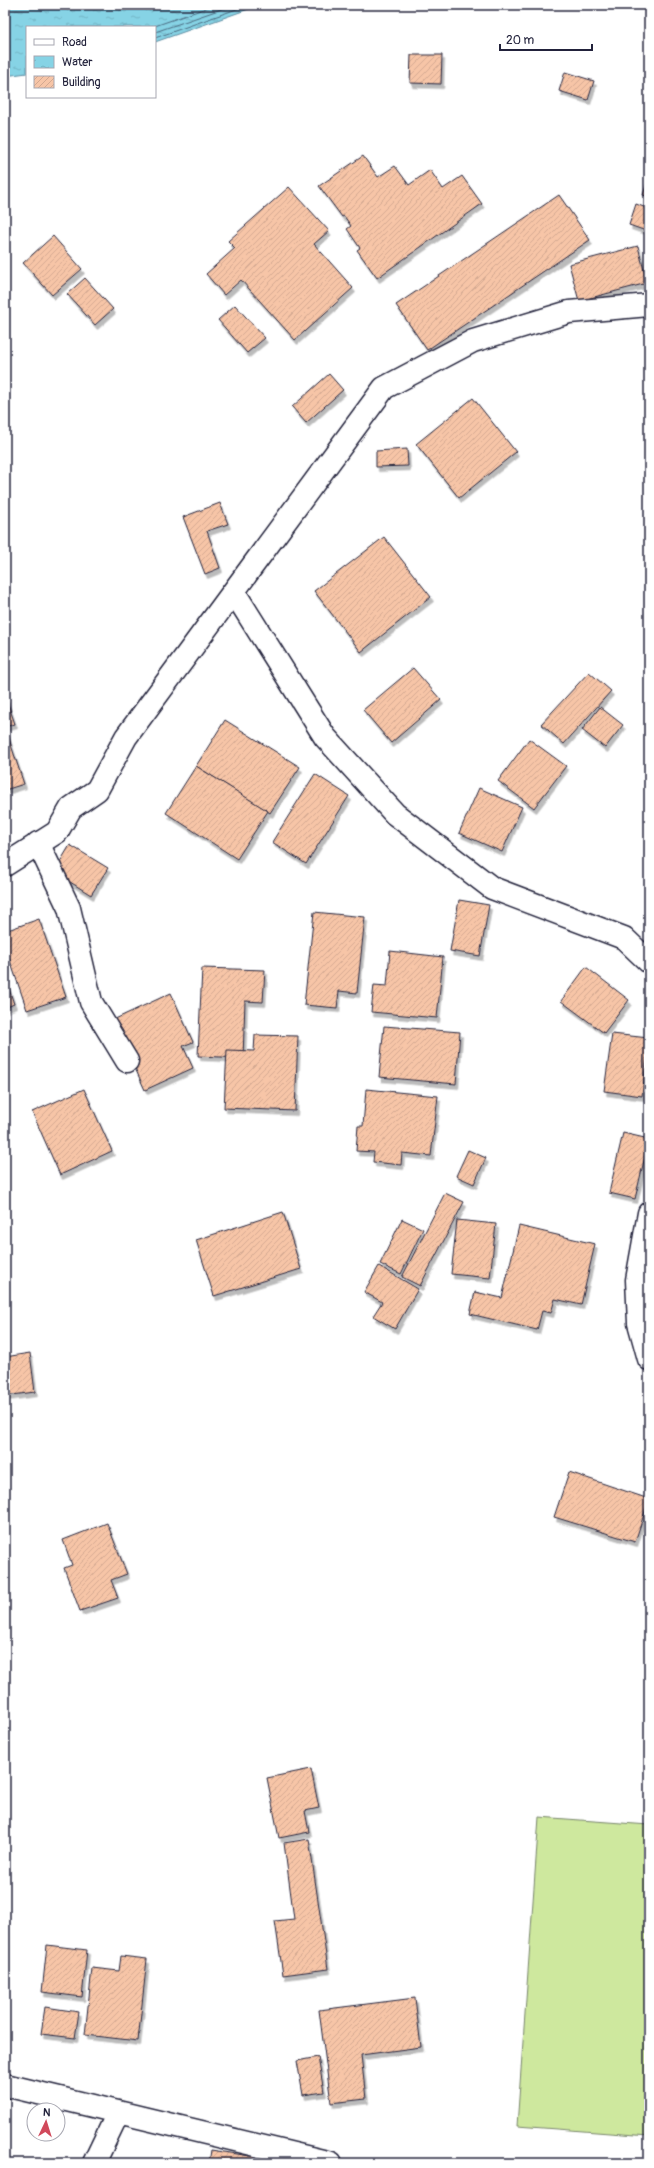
<svg xmlns="http://www.w3.org/2000/svg" width="654" height="2168" viewBox="0 0 654 2168" font-family="Pangolin,sans-serif">
<defs>
<pattern id="water-ripples" width="26" height="14" patternUnits="userSpaceOnUse"><rect width="26" height="14" fill="#86d3e5"/><path d="M2 4q2-2 4 0t4 0M15 11q2-2 4 0t4 0" fill="none" stroke="#73b5c5"/></pattern>
<pattern id="building-hatch" width="6" height="6" patternUnits="userSpaceOnUse"><rect width="6" height="6" fill="#f7c5a7"/><path d="M-1 1l2-2M0 6l6-6M5 7l2-2" fill="none" stroke="#d3a991"/></pattern>
<filter id="shadow"><feDropShadow dx="2.5" dy="4.5" stdDeviation="0" flood-color="#0004"/></filter>
</defs>
<rect width="100%" height="100%" fill="#fff"/>
<filter id="ink" filterUnits="userSpaceOnUse"><feTurbulence type="fractalNoise" baseFrequency=".025" numOctaves="2"/><feDisplacementMap in="SourceGraphic" scale="8" xChannelSelector="R" yChannelSelector="G"/><feConvolveMatrix kernelMatrix="1 2 1 2 8 2 1 2 1" color-interpolation-filters="sRGB"/></filter>
<g filter="url(#ink)">
<path fill="#cee89e" stroke="#78856c" d="M539 1817 649 1825V2136L517 2126Z"/>
<path fill="url(#water-ripples)" stroke="#5e8ca1" d="M5 5H260L155 42V27H27V73L5 76Z"/>
<g fill="none" stroke-linecap="round" stroke-linejoin="round">
<g stroke="#4a697f" stroke-width="1">
<path d="M152 27 215 5"/>
<path d="M155 32 233 5"/>
<path d="M155 38 248 5"/>
</g>
</g>
<g fill="url(#building-hatch)" stroke="#22223b" filter="url(#shadow)">
<path d="M411 55H442L441 84 410 83Z"/>
<path d="M565 72 594 81 588 100 559 91Z"/>
<path d="M363 156 378 177 395 166 409 185 430 170 443 189 462 176 482 204 377 278 357 250 360 248 347 229 351 226 344 216 342 217 319 186Z"/>
<path d="M649 176V197L643 195Z"/>
<path d="M289 187 329 231 314 244 353 288 295 340 241 280 224 295 206 274 235 248 228 241Z"/>
<path d="M559 195 590 240 427 350 396 305Z"/>
<path d="M636 204 649 209V232L629 225Z"/>
<path d="M53 236 82 269 52 295 23 263Z"/>
<path d="M638 246 647 283 579 301 569 264Z"/>
<path d="M85 278 113 309 95 325 67 294Z"/>
<path d="M235 305 265 338 247 353 218 320Z"/>
<path d="M329 374 343 390 306 423 292 407Z"/>
<path d="M473 398 516 452 459 498 416 444Z"/>
<path d="M407 449 408 466 376 467V451Z"/>
<path d="M220 503 228 524 207 531 220 568 205 574 183 517Z"/>
<path d="M384 537 431 597 361 652 314 591Z"/>
<path d="M413 668 441 700 391 743 363 710Z"/>
<path d="M589 672 611 691 564 744 541 724Z"/>
<path d="M5 695 15 724 5 727Z"/>
<path d="M600 707 623 725 605 748 582 730Z"/>
<path d="M225 720 300 767 270 813 196 766Z"/>
<path d="M7 733 24 784 5 790V734Z"/>
<path d="M529 739 566 766 534 808 498 781Z"/>
<path d="M196 766 268 811 237 859 166 813Z"/>
<path d="M315 774 349 796 306 864 272 842Z"/>
<path d="M479 788 522 807 502 852 459 833Z"/>
<path d="M70 845 108 868 91 895 54 872Z"/>
<path d="M459 900 489 905 480 956 450 951Z"/>
<path d="M314 912 365 917 357 993 339 991 337 1008 304 1005Z"/>
<path d="M39 919 66 997 27 1010 5 946V931Z"/>
<path d="M390 951 443 957 437 1018 371 1012 374 985 387 986Z"/>
<path d="M586 967 629 1000 604 1033 561 1001Z"/>
<path d="M202 968 265 970 263 1002 245 1001 243 1058 198 1056Z"/>
<path d="M5 977 14 1004 5 1008Z"/>
<path d="M171 993 193 1042 183 1046 193 1068 145 1090 113 1020Z"/>
<path d="M384 1026 460 1032 456 1084 379 1077Z"/>
<path d="M612 1034 649 1038 642 1096 604 1091Z"/>
<path d="M255 1035 298 1036 295 1111 224 1108 227 1050 254 1051Z"/>
<path d="M84 1089 112 1151 60 1175 32 1112Z"/>
<path d="M366 1089 438 1096 431 1156 402 1153 401 1165 373 1162 374 1152 356 1151 358 1126H363Z"/>
<path d="M623 1133 649 1139 635 1199 609 1193Z"/>
<path d="M468 1150 486 1158 474 1184 456 1176Z"/>
<path d="M445 1193 464 1202 420 1286 402 1277Z"/>
<path d="M283 1212 301 1269 214 1296 196 1240Z"/>
<path d="M402 1219 423 1229 401 1274 380 1264Z"/>
<path d="M457 1220 496 1224 490 1278 451 1274Z"/>
<path d="M519 1226 595 1244 581 1305 555 1299 551 1313 542 1311 537 1330 470 1314 475 1292 502 1298Z"/>
<path d="M379 1266 418 1289 395 1329 373 1316 382 1302 364 1292Z"/>
<path d="M30 1353 35 1392 5 1396V1357Z"/>
<path d="M569 1472 649 1499 635 1542 554 1517Z"/>
<path d="M107 1523 127 1574 111 1580 118 1598 80 1611 64 1568 72 1565 63 1540Z"/>
<path d="M311 1769 319 1808 305 1811 309 1832 279 1838 267 1778Z"/>
<path d="M309 1839 328 1969 283 1975 275 1921 294 1919 284 1843Z"/>
<path d="M47 1945 87 1950 82 1997 42 1992Z"/>
<path d="M121 1956 147 1959 138 2041 85 2035 92 1968 119 1971Z"/>
<path d="M415 1998 421 2047 361 2055 366 2099 331 2103 319 2010Z"/>
<path d="M45 2007 79 2012 75 2038 41 2034Z"/>
<path d="M318 2057 324 2092 303 2095 297 2061Z"/>
<path d="M211 2150 296 2163H209Z"/>
</g>
<g fill="none" stroke-linecap="round" stroke-linejoin="round">
<g stroke="#22223b" stroke-width="25">
<g id="street">
<path d="M234 592 325 737 395 814 492 888 624 938 649 962"/>
<path d="M38 843 69 908 91 1002 127 1061"/>
<path d="M5 865 57 832 71 808 97 790 126 737 384 388 473 341 569 312 649 305"/>
<path d="M649 1213 637 1280 639 1323 649 1359"/>
<path d="M94 2163 118 2113"/>
</g>
</g>
<g stroke="#22223b" stroke-width="25">
<path id="primary" d="M5 2085 331 2163"/>
</g>
<use href="#street" stroke="#fff" stroke-width="22"/>
<use href="#primary" stroke="#fff" stroke-width="22"/>
</g>
</g>
<rect width="654" height="2168" fill="none" stroke="#fff" stroke-width="20"/>
<rect x="10" y="10" width="634" height="2148" fill="none" stroke="#22223b" stroke-width="1.5" filter="url(#ink)"/>
<rect x="26" y="26" width="130" height="72" fill="#ffffff" stroke="#a7a7b1"/>
<rect x="34" y="39" width="20" height="6" fill="#ffffff" stroke="#a7a7b1"/>
<text x="62" y="46" font-size="12" fill="#22223b">Road</text>
<rect x="34" y="56" width="20" height="12" fill="url(#water-ripples)" stroke="#a7a7b1"/>
<text x="62" y="66" font-size="12" fill="#22223b">Water</text>
<rect x="34" y="76" width="20" height="12" fill="url(#building-hatch)" stroke="#a7a7b1"/>
<text x="62" y="86" font-size="12" fill="#22223b">Building</text>
<g transform="translate(46 2122) rotate(4)"><circle r="19" fill="#ffffff" stroke="#a7a7b1"/>
<path d="M0-3L7 15L0 10L-7 15Z" fill="#d1495b"/>
<text y="-6" font-size="11" font-weight="bold" text-anchor="middle" fill="#22223b">N</text>
</g>
<path d="M500 44v6h92v-6" fill="none" stroke="#22223b" stroke-width="2"/>
<text x="506" y="44" font-size="12" fill="#22223b" stroke="#ffffff" stroke-width="3" paint-order="stroke">20 m</text>
</svg>
